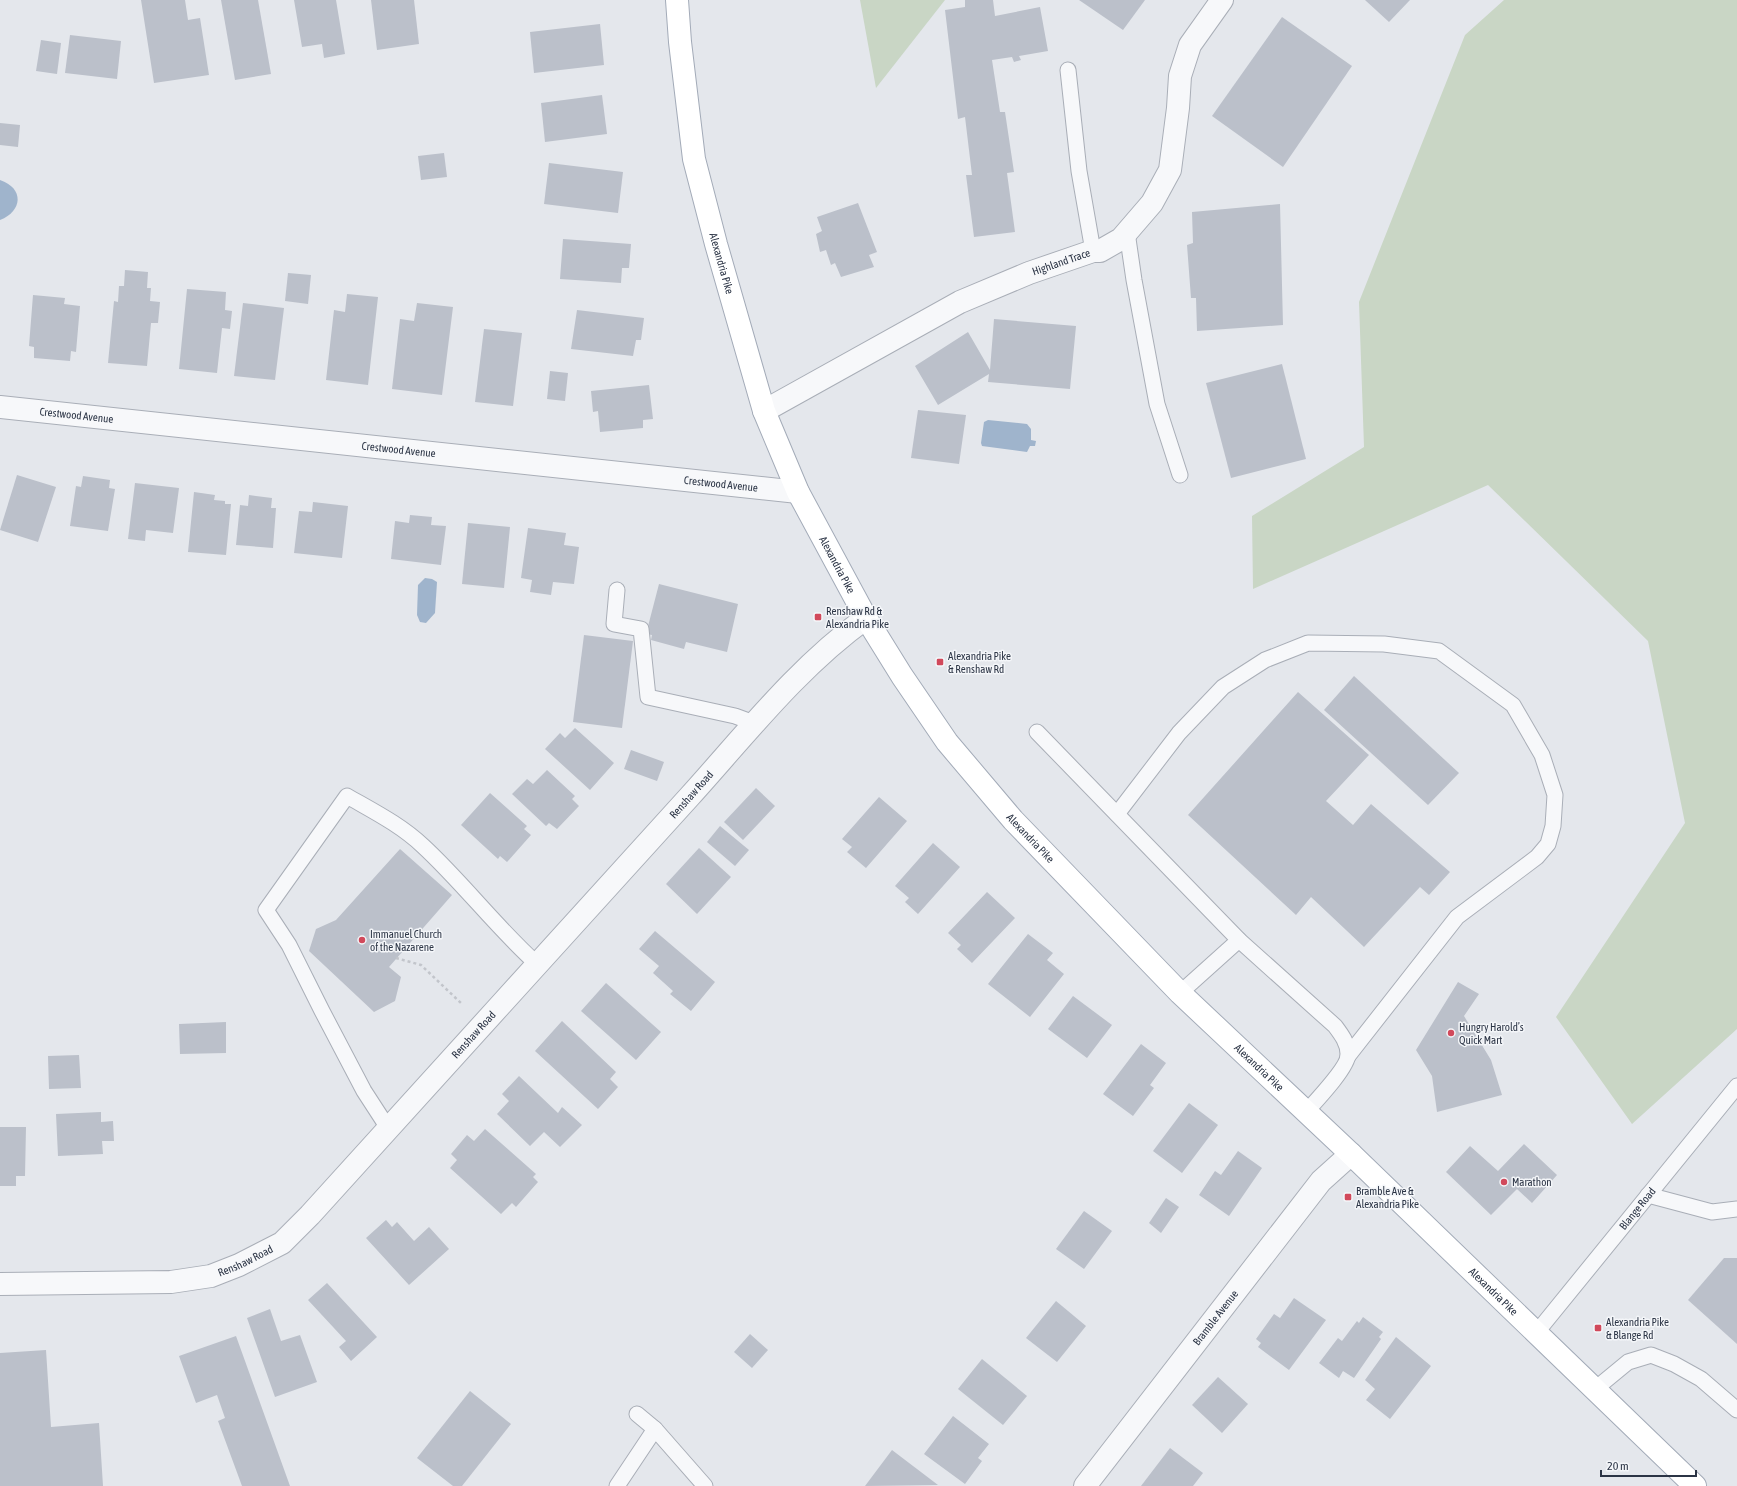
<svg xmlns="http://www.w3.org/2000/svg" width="1737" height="1486" viewBox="0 0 1737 1486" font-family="'Asap Condensed',sans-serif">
<rect width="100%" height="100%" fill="#e4e7ec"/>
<g fill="#c9d6c5">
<path d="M860 0H945L876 88Z"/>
<path d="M1504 0H1737V1029L1632 1124 1556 1017 1685 823 1648 641 1488 485 1253 589 1252 516 1364 447 1359 302 1465 35Z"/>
</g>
<g fill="#9fb4cc">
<path d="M0 180C24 188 23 211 0 220Z"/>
<path d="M988 420 1027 424 1031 429V440L1036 441 1035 446H1030L1027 452 982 446 981 443 984 422Z"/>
<path d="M425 578 432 579 437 582 435 613 426 623 420 622 417 615 418 585Z"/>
</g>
<g fill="#bbc0ca">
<path d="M141 0H185L188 20 200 18 209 75 154 83Z"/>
<path d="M221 0H258L271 74 235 80Z"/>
<path d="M294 0H336L345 54 324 58 322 44 302 47Z"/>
<path d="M371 0H414L419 44 377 50Z"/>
<path d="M965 0H993L995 16 1040 7 1048 51 1019 56 1021 60 1014 62 1012 57 992 60 1000 112H1005L1014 172 1007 173 1015 232 974 237 966 175H972L965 117 958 119 945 10 965 7Z"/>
<path d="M1079 0H1145L1123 30Z"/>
<path d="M1365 0H1410L1389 22Z"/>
<path d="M1282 17 1352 66 1283 167 1212 116Z"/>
<path d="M600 24 604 65 534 73 530 32Z"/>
<path d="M70 35 121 41 117 79 65 73Z"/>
<path d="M41 40 61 43 57 74 36 71Z"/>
<path d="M602 95 607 134 545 142 541 103Z"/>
<path d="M0 123 20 125 18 147 0 145Z"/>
<path d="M444 153 447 177 421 180 418 156Z"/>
<path d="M549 163 623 172 618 213 544 204Z"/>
<path d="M858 203 877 252 869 255 874 267 841 277 835 263 831 265 826 250 820 252 816 234 822 231 817 217Z"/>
<path d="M1280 204 1283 325 1197 331 1196 298H1191L1187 245 1193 243 1192 212Z"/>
<path d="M563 239 631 244 629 268H622L621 283 560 279Z"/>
<path d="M125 270 148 272 147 288H151L150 301 160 302 158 323H151L147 366 108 363 114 301 118 302 119 286H124Z"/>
<path d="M288 273 311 275 308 304 285 301Z"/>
<path d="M187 289 226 292 225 310 232 311 230 329 222 328 217 373 179 369Z"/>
<path d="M347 294 378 297 368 385 326 380 334 310 345 312Z"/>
<path d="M33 295 65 298 64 304 80 306 76 352 71 351 70 361 34 358V347L29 346Z"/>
<path d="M243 303 284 308 275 380 234 376Z"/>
<path d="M417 303 453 307 442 395 392 389 400 319 414 321Z"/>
<path d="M577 310 644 318 641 340H636L633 356 571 349Z"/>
<path d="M994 319 1076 326 1070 389 988 382 989 374 938 405 915 366 968 332 990 370Z"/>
<path d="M484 329 522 333 513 406 475 402Z"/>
<path d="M1282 364 1306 459 1231 478 1206 383Z"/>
<path d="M550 371 568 373 565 401 547 399Z"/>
<path d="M649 385 653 419 643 420V428L600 432 598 411 593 412 591 391Z"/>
<path d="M918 410 966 415 959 464 911 458Z"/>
<path d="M17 475 56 487 38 542 0 530Z"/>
<path d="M83 476 110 480 109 488 115 489 108 531 70 526 76 486 81 487Z"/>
<path d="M135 483 179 488 173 533 146 530 145 541 128 539Z"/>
<path d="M194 492 215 495 214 500 225 501V504H231L226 555 188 552Z"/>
<path d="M249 495 272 498 271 508H276L273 548 236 545 240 505 248 506Z"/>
<path d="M313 502 348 506 342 558 294 553 299 511 312 512Z"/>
<path d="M410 515 432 517 431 525 446 526 441 565 391 559 395 521 409 523Z"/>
<path d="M468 523 510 527 504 588 462 584Z"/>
<path d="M528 528 566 533 564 545 579 547 574 584 553 582 551 595 530 592 532 580 521 578Z"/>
<path d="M659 584 738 604 727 652 686 642 684 649 651 640 652 635 646 634Z"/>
<path d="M584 635 633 641 622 728 573 722Z"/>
<path d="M1354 676 1459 773 1428 805 1324 710Z"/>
<path d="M1298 692 1369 755 1326 801 1353 825 1371 804 1450 872 1429 895 1420 887 1364 947 1311 897 1296 915 1188 815Z"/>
<path d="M575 728 614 763 590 790 545 749 560 733 565 738Z"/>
<path d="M631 750 664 762 657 781 624 769Z"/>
<path d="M547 770 575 796 572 799 579 806 557 829 549 823 546 826 512 794 527 779 533 784Z"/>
<path d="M756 788 775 806 743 840 724 822Z"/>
<path d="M490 793 527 826 524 829 531 835 507 862 500 856 498 859 461 825Z"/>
<path d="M879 797 907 821 866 868 847 852 852 847 842 839Z"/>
<path d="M720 826 749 850 735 866 707 842Z"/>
<path d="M933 843 960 867 918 914 905 902 909 898 895 886Z"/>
<path d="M699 848 731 877 697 914 666 884Z"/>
<path d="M400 849 452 895 389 967 401 977 395 1001 374 1012 309 951 316 929 336 920Z"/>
<path d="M987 892 1015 918 972 963 957 949 961 945 948 933Z"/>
<path d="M655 931 715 982 691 1011 670 994 673 991 653 973 659 966 639 949Z"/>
<path d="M1028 934 1053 953 1047 960 1064 974 1030 1017 988 984Z"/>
<path d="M1458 982 1479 994 1464 1016 1491 1060 1502 1095 1437 1112 1432 1076 1416 1050Z"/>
<path d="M606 983 661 1032 636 1060 581 1011Z"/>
<path d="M1073 996 1112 1025 1087 1058 1048 1029Z"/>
<path d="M562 1021 616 1072 610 1079 618 1087 598 1109 535 1051Z"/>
<path d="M226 1022V1053L180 1054 179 1024Z"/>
<path d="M1141 1044 1166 1063 1150 1085 1154 1088 1133 1116 1103 1094Z"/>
<path d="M79 1055 81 1088 49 1089 48 1056Z"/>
<path d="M519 1076 558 1113 562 1107 582 1125 560 1147 544 1132 530 1146 497 1114 509 1101 502 1094Z"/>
<path d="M1189 1103 1218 1125 1182 1173 1153 1151Z"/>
<path d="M101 1112V1122L113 1121 114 1141H102L103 1154 58 1156 56 1114Z"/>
<path d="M0 1127H26L25 1176H16V1186H0Z"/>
<path d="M485 1129 536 1174 533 1177 538 1182 516 1207 512 1203 501 1214 450 1168 457 1160 451 1154 467 1135 474 1141Z"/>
<path d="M1524 1144 1557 1175 1532 1203 1517 1189 1491 1215 1446 1172 1470 1146 1498 1171Z"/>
<path d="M1238 1151 1262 1168 1229 1216 1199 1195 1215 1171 1221 1175Z"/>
<path d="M1166 1198 1179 1207 1161 1233 1149 1223Z"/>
<path d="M1084 1211 1112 1231 1084 1269 1056 1249Z"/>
<path d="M386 1220 392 1227 397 1222 414 1241 429 1227 449 1249 409 1285 366 1238Z"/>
<path d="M1724 1258H1737V1344L1688 1300Z"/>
<path d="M327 1283 377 1337 351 1361 339 1347 346 1341 308 1300Z"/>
<path d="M1294 1298 1326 1320 1289 1370 1258 1347 1261 1343 1256 1339 1274 1314 1280 1318Z"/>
<path d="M1056 1301 1086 1326 1057 1362 1026 1338Z"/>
<path d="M270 1309 281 1341 300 1335 317 1382 275 1397 247 1318Z"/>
<path d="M1363 1317 1383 1332 1379 1337 1381 1339 1354 1378 1343 1371 1339 1378 1319 1363 1338 1338 1342 1341 1357 1321 1359 1323Z"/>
<path d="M750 1334 768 1350 752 1368 734 1352Z"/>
<path d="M236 1336 290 1486H242L218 1421 225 1418 217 1395 196 1403 179 1356Z"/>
<path d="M1396 1337 1431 1366 1390 1419 1366 1400 1375 1389 1365 1380Z"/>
<path d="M46 1350 51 1427 99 1423 103 1486H0V1353Z"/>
<path d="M982 1359 1027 1396 1003 1425 958 1389Z"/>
<path d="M1218 1377 1248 1404 1222 1433 1192 1405Z"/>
<path d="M470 1391 511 1424 462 1486H453L417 1458Z"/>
<path d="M953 1416 989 1444 978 1458 982 1461 965 1484 924 1454Z"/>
<path d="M1170 1448 1203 1473 1193 1486H1141Z"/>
<path d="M892 1450 938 1485 865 1486Z"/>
</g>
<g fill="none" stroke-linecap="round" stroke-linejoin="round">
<g stroke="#a9aeb7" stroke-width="17">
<g id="service">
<path d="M1068 70 1079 171 1093 251"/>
<path d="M1127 232 1134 280 1157 404 1180 475"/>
<path d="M617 590 614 624 641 629 648 697 735 716 754 723"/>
<path d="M1037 732 1239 940 1335 1026C1341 1034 1348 1043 1348 1054 1349 1066 1316 1101 1306 1112"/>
<path d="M1117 814 1179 733 1223 687 1265 660 1308 643 1384 644 1439 651 1513 705 1542 755 1555 795 1553 826 1548 844 1537 857 1457 917 1348 1056"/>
<path d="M1180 993 1239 940"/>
<path d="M388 1128 364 1091 322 1011 289 945 266 910 347 796C373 811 401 825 423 846 463 883 496 927 537 964"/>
<path d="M1648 1195 1712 1212 1737 1209"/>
<path id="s1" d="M1537 1332 1737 1086"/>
<path d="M1594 1390 1628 1362 1651 1355 1674 1364 1701 1379 1737 1410"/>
<path d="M637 1414 655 1429 705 1486"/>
<path d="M617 1486 655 1429"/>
</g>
</g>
<g stroke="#a9aeb7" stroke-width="24">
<g id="minor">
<path id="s2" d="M0 407 798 492"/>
<path id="s3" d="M764 411 960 302 1029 273 1093 251H1100L1121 239 1152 203 1170 170 1178 108 1180 76 1190 45 1222 0"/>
<path id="s4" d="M0 1284 171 1282 211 1276 239 1265 282 1243 310 1215C436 1075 564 936 690 796 746 734 798 667 866 618"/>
<path id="s5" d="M1085 1486 1321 1181 1351 1154"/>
</g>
</g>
<g stroke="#a3abb8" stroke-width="24">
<g id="primary">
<path id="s6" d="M677 0 680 42 694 159 716 244 764 411 798 492 866 618 902 676 947 742 1013 820 1180 993 1351 1154 1695 1486"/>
</g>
</g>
<path stroke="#c2c5cb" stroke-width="2.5" stroke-dasharray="3 3" stroke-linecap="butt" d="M396 958 421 965 463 1005"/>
<use href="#service" stroke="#f7f8fa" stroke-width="15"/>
<use href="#minor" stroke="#f7f8fa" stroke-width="22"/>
<use href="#primary" stroke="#fff" stroke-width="22"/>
</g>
<g fill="#d1495b" stroke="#f4f6f9" stroke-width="1.5">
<rect x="814" y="613" width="8" height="8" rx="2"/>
<rect x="936" y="658" width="8" height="8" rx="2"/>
<circle cx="362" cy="940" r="4"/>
<circle cx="1451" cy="1033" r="4"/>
<circle cx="1504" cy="1182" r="4"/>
<rect x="1344" y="1193" width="8" height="8" rx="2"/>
<rect x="1594" y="1324" width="8" height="8" rx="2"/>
</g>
<g text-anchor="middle" stroke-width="3" stroke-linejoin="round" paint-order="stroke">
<g font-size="11" fill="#2b3445" stroke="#f4f6f9">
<text dy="4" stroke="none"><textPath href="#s3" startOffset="333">Highland Trace</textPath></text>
<text dy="4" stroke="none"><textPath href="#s6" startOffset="268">Alexandria Pike</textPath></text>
<text dy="4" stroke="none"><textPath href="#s2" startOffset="77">Crestwood Avenue</textPath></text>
<text dy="4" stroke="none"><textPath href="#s2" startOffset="401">Crestwood Avenue</textPath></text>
<text dy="4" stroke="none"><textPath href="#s2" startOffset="725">Crestwood Avenue</textPath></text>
<text dy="4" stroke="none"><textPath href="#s6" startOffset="592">Alexandria Pike</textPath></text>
<text dy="4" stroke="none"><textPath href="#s4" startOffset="897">Renshaw Road</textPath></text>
<text dy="4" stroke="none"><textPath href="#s6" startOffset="928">Alexandria Pike</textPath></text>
<text dy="4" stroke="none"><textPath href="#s4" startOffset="573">Renshaw Road</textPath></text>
<text dy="4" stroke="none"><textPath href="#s6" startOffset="1252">Alexandria Pike</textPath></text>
<text dy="4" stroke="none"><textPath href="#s1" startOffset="159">Blange Road</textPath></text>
<text dy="4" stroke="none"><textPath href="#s4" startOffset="249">Renshaw Road</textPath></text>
<text dy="4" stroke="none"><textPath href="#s6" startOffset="1576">Alexandria Pike</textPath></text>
<text dy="4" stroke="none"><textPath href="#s5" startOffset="213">Bramble Avenue</textPath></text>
</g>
<g font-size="11" fill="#2b3445" stroke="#f4f6f9" text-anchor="start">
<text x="826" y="615">Renshaw Rd &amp;<tspan x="826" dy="13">Alexandria Pike</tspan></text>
<text x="948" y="660">Alexandria Pike<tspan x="948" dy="13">&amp; Renshaw Rd</tspan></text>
<text x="370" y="938">Immanuel Church<tspan x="370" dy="13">of the Nazarene</tspan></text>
<text x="1459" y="1031">Hungry Harold’s<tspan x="1459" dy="13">Quick Mart</tspan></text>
<text x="1512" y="1186">Marathon</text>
<text x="1356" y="1195">Bramble Ave &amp;<tspan x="1356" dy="13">Alexandria Pike</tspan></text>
<text x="1606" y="1326">Alexandria Pike<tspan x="1606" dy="13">&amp; Blange Rd</tspan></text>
</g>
</g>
<path d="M1601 1470v6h95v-6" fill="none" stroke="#2b3445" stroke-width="2"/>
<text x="1607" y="1470" font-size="12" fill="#2b3445" stroke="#f4f6f9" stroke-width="3" paint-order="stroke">20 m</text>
</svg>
